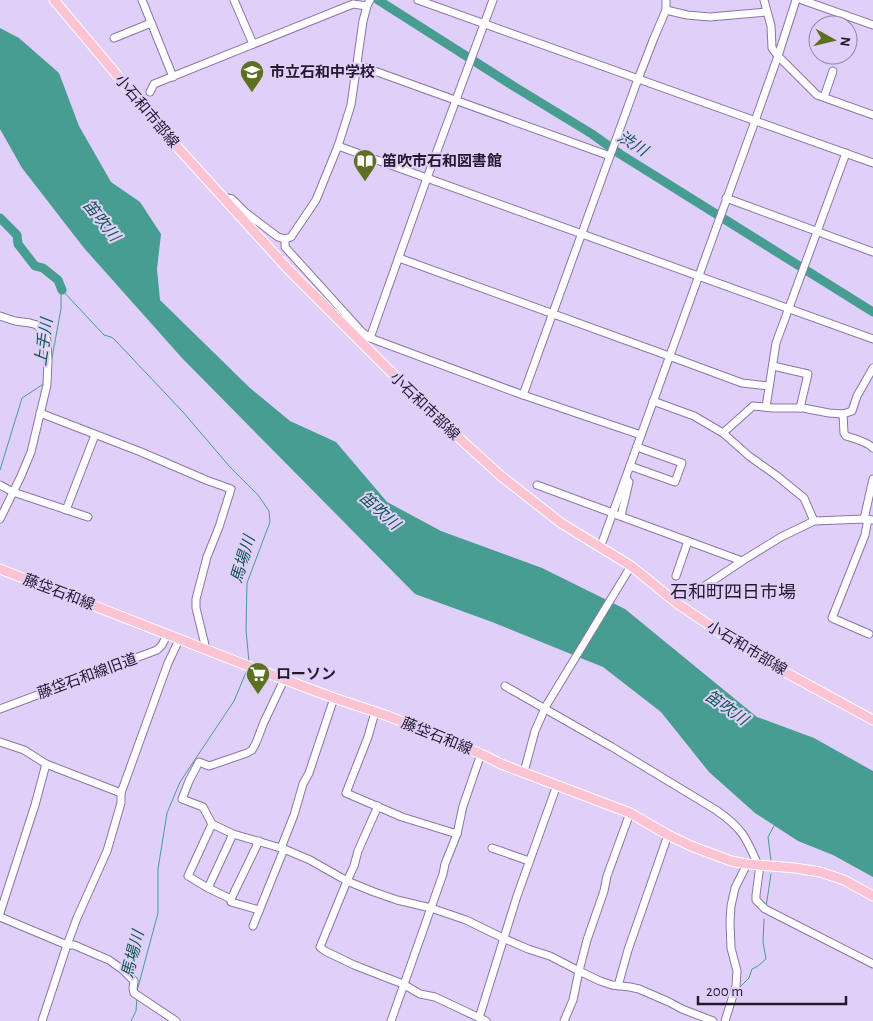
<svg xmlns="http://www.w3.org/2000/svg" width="873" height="1021" viewBox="0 0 873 1021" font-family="'Alegreya Sans','Noto Sans JP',sans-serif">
<rect width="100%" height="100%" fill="#e0cff9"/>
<path fill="#479d91" d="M0 28 19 38 59 73 79 126 111 182 140 202 161 234 157 269 160 300 250 388 290 421 336 442 387 502 441 531 542 568 625 609 757 717 814 738 873 771V877L833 855 798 841 755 813 709 772 661 712 603 667 492 622 415 594 182 358 84 248 22 168 0 129Z"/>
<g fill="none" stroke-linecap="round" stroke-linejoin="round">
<g stroke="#479d91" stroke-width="1">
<path d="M62 290 104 335 111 337 114 339 183 412 230 467 258 495 269 511 270 522 247 583 246 630 249 662"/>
<path d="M51 363 61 309V291"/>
<path d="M0 470 22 398 45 383"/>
<path d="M771 861 768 837 775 824"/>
<path d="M766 907 771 874"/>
<path d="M739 988 749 978 752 969 758 966 766 959 763 942 764 919"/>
<path d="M137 991 158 913V869L167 813 180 782 234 701 247 670"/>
<path d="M131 1021 136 1011 137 998"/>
</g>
<g stroke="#479d91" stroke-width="9">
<path d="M378 0 515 87 592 134 620 154 873 312"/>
<path d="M0 218 17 235 18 244 35 266 43 268 58 280 62 290"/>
</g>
<g stroke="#8a76a6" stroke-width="9">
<g id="minor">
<path d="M142 0 173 77"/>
<path d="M234 0 253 44"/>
<path d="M418 0 873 163"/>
<path d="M764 0 771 26 772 48 778 56 817 95 873 115"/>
<path d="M802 0 873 25"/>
<path d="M666 10 687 15 710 17 766 12"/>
<path d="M114 38 151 23"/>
<path d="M358 65 610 156"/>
<path d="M150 92 154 84 353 4 367 6"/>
<path d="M824 97 833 71"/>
<path d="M338 146 873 339"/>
<path d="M726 198 873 252"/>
<path d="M224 199 229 198 232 199 245 212 278 237 285 239 291 237 316 200 338 146 351 105 363 21 367 6 370 0"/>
<path d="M285 239V247L362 332 370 338 523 395 641 435"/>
<path d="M399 258 669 356 742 383 769 386"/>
<path d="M0 316 15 321 30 323 37 325 45 335 47 341 48 360 47 385 31 452 21 476 0 519"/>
<path d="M370 338 427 178 493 0"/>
<path d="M773 366 808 374 800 408"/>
<path d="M523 395 638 79 654 38 666 10V0"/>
<path d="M653 401 694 416 723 433 749 456 777 476 804 498 814 521"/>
<path d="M766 407 776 343 846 153"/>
<path d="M40 413 141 452 206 480 231 489 219 527 207 557 196 599V608L205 645 203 649"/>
<path d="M843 414 844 433 846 436C855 439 866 441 873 448"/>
<path d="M723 433 753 406 773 408H803L829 413 843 414 852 411 857 396 873 368"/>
<path d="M630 466 675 482 682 463 637 447"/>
<path d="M0 485 13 492 88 517"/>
<path d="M537 485 610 512"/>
<path d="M66 510 95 435"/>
<path d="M617 515 742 561"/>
<path d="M621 516 629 482 626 478"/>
<path d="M864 519 873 479"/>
<path d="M868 519 865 535 832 618 869 634"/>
<path d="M599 547 603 540 755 121 778 56 796 0"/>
<path d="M676 576 688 541"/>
<path d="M690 596 742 561 781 537 814 521 864 519 873 520"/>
<path d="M284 680 264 722 256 743 252 750 247 753 209 766 199 762 189 781 182 799 203 807 212 824 233 834 284 849 310 860 347 881 374 892 397 900 431 908 466 920 503 938 528 949 550 956 579 971 600 981 612 985 630 987 639 989 669 1002 682 1009 713 1021"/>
<path d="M505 686 612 747 716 810C742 828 746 837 758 865"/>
<path d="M0 709 157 650 162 645 167 635"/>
<path d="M375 712 368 737 346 793 402 817 457 834"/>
<path d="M0 742 24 750 46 764 121 793"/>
<path d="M524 772 535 731 546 706 631 566"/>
<path d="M378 806 358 851 354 866 347 881 320 947 325 951 354 965 403 984 420 994 435 997 486 1021"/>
<path d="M212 824 188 876 208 888 231 899"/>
<path d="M259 841 231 899V902L259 910"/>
<path d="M281 848 294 815 303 784 309 773 334 698"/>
<path d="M492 848 529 861"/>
<path d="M760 865 756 895V900L765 909 873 964"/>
<path d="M208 888 233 834"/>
<path d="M0 913 35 805 46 764"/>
<path d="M0 917 67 945H74L109 960 123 970 134 981 133 989 134 993 176 1021"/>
<path d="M253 926 284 849"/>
<path d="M618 986 628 950 668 835"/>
<path d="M479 1018 517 896 557 785"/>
<path d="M42 1021 67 945 77 918 107 851 121 803V793L168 663 179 640"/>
<path d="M391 1021 443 874 445 864 457 834 463 806 481 754"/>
<path d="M564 1021 573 1000 579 971 587 940 604 891 607 876 630 813"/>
<path d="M725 1021 736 986 737 971 731 948 730 922 731 906 735 888 747 864"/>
</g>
</g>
<g stroke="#fff" stroke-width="11">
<g id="major">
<path d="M54 0 180 150 288 269 435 416 501 476 561 523 631 566 678 604 721 633 783 671 873 720"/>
<path d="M0 569 243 664 334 698 388 716 481 754 501 764 630 813 668 835 691 846 731 861 747 864 795 868 820 872 844 880 873 896"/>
</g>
</g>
<use href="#minor" stroke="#fff" stroke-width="7"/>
<use href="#major" stroke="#fcc4d2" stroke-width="9"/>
</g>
<defs>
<g id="school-pin" transform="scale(1.25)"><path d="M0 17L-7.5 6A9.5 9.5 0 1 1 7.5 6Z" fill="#5b7121" stroke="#e0cff9"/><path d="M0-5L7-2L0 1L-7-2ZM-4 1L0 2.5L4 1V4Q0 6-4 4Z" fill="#fff"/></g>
<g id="library-pin" transform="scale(1.25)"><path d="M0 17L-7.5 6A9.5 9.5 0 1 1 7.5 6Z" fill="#5b7121" stroke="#e0cff9"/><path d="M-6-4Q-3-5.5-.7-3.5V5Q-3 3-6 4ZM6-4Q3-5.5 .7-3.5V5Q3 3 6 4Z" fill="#fff"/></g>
<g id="supermarket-pin" transform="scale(1.25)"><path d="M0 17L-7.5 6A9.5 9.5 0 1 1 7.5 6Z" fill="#5b7121" stroke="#e0cff9"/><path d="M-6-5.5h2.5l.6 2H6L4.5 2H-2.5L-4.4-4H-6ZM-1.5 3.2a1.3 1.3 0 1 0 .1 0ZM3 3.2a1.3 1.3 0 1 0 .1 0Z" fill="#fff"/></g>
</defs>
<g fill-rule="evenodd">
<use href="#school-pin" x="252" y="72"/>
<use href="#library-pin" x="365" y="161"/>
<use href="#supermarket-pin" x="258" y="674"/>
</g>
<g text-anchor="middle" stroke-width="4" stroke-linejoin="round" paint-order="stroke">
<g font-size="15" font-weight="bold" fill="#22192d" stroke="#e0cff9" text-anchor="start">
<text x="270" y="77">市立石和中学校</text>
<text x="382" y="166">笛吹市石和図書館</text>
<text x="276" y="679">ローソン</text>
</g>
<g font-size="15" fill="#22192d" stroke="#e0cff9">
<text transform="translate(147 111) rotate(50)" y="5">小石和市部線</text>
<text transform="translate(425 406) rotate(44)" y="5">小石和市部線</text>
<text transform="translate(59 592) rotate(21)" y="5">藤垈石和線</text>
<text transform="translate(747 648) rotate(31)" y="5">小石和市部線</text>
<text transform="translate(87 676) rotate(-20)" y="5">藤垈石和線旧道</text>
<text transform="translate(437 736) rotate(22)" y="5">藤垈石和線</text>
</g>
<g font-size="16" font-style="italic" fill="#0f5850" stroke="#e0cff9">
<text transform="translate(633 143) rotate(32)" y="6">渋川</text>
<text transform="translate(102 220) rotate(51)" y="6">笛吹川</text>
<text transform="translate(43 342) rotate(-82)" y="6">上手川</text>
<text transform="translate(380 510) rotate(42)" y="6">笛吹川</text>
<text transform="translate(242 559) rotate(-73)" y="6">馬場川</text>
<text transform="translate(727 707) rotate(35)" y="6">笛吹川</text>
<text transform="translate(132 954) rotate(-76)" y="6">馬場川</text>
</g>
<g font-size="18" fill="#22192d" stroke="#e0cff9">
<text x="733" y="598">石和町四日市場</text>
</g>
</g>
<g transform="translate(833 40) rotate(98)"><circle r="24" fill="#e0cff9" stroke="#9486a7"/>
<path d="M0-4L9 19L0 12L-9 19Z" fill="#5b7121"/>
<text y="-8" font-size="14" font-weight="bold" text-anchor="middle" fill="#22192d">N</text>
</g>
<path d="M698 996v8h148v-8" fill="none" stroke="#22192d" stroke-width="2.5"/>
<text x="706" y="996" font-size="15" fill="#22192d" stroke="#e0cff9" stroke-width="4" paint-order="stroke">200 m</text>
</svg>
